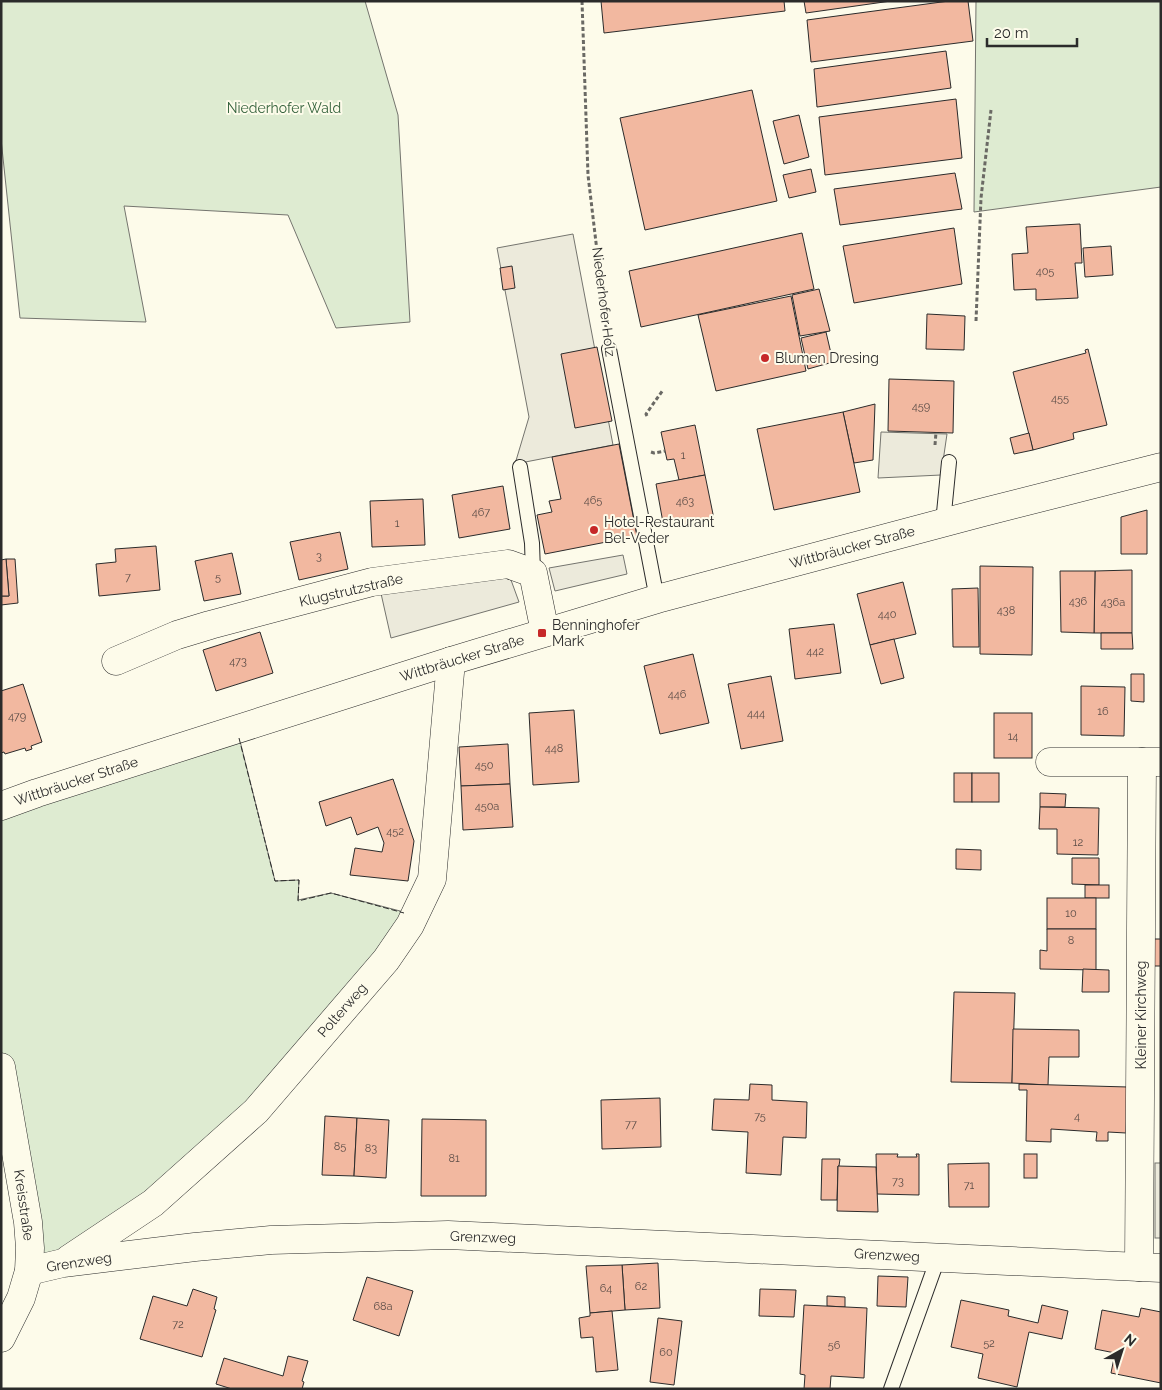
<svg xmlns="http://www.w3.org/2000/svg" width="1162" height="1390" viewBox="0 0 1162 1390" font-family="Raleway,sans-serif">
<rect width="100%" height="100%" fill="#fdfbea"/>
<g fill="#deebd1" stroke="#74746e">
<path d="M1 1H365L398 115 410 322 336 328 288 215 124 206 146 322 20 318 1 139Z"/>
<path d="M976 1H1161V187L974 212Z"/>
<path d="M237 729 275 881 299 880 298 900 331 893 404 912 366 970 250 1105 146 1195 29 1271 1 1067V806Z"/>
</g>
<g fill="#eceadb" stroke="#74746e">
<path d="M573 234 613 445 515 464 529 417 497 248Z"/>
<path d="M881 432 947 434 941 475 878 478Z"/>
<path d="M623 555 627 574 555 591 549 568Z"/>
<path d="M496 575 511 580 519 602 391 638 380 589Z"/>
<rect x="1155" y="1163" width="6" height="75"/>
</g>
<g fill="#f2b8a0" stroke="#2b2b2b">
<path d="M601 1H784L785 11 604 33Z"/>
<path d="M804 1H891L806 13Z"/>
<path d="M949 1H968L973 41 811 62 807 20Z"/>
<path d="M946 51 951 88 817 107 814 69Z"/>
<path d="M752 90 777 201 645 230 620 118Z"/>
<path d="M956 99 962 158 825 175 819 117Z"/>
<path d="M799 115 809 157 784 164 773 121Z"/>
<path d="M811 169 816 192 789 198 783 175Z"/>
<path d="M955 173 962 209 840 225 834 189Z"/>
<path d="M1080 224 1082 263H1075L1078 298 1036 300V289L1014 290 1012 254 1028 253 1026 227Z"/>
<path d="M954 228 962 284 854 303 843 246Z"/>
<path d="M802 233 814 289 641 327 629 271Z"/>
<path d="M1111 246 1113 275 1085 277 1083 248Z"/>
<path d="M512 266 515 288 503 290 500 268Z"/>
<path d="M819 289 830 331 800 336 792 295Z"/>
<path d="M791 296 806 371 716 391 698 315Z"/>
<path d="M927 314 965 316 964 350 926 349Z"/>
<path d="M826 332 833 362 808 369 801 338Z"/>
<path d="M597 347 612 421 575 428 561 354Z"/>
<path d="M1088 349 1107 425 1073 433 1074 439 1033 450 1013 372 1086 353 1085 350Z"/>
<path d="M889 379 954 381 953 433 888 431Z"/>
<path d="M875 404 873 460 854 463 843 412Z"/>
<path d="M843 412 860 492 774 510 757 429Z"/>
<path d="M695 425 705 475 679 480 674 459 667 460 661 432Z"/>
<path d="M1029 433 1033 450 1014 454 1010 438Z"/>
<path d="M619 444 637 536 545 554 537 515 552 512 549 501 561 499 552 457Z"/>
<path d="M705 475 714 519 664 528 656 484Z"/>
<path d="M503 486 510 529 459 538 452 495Z"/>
<path d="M423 499 425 545 372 547 370 501Z"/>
<path d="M1147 510V554H1121V517Z"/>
<path d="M340 532 348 569 299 580 290 542Z"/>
<path d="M156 546 160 590 99 596 96 564 116 562 115 549Z"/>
<path d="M232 553 241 594 204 601 195 561Z"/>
<path d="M6 559H15L18 603 1 605V596H9Z"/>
<path d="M6 559 9 596H1V560Z"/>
<path d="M980 566 1033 567 1032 655 980 654Z"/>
<path d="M1132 570V633H1094L1095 571Z"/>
<path d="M1060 571H1095L1094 633 1061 632Z"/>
<path d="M903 582 916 634 870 645 857 594Z"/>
<path d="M978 588 979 647H953L952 589Z"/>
<path d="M834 624 841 673 795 679 789 629Z"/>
<path d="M260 632 273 673 216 691 203 650Z"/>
<path d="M1101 633H1132L1133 649H1101Z"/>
<path d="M894 639 904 678 881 684 870 645Z"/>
<path d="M693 654 709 723 660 734 644 666Z"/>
<path d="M1131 674H1144V702L1131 701Z"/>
<path d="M771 676 783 741 741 749 728 684Z"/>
<path d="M23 684 42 742 31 746 32 749 26 751 25 748 5 754 4 752 1 753V691Z"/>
<path d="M1081 686 1125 687 1124 736 1081 735Z"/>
<path d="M574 710 579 782 533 785 529 713Z"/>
<rect x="994" y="713" width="38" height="45"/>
<path d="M508 744 510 784 461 786 459 747Z"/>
<rect x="954" y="773" width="18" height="29"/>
<rect x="972" y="773" width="27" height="29"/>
<path d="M393 779 414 841 408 881 350 875 355 848 382 852 384 843 378 827 357 835 351 817 326 826 319 802Z"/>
<path d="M510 784 513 827 463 830 461 786Z"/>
<path d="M1040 793 1066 794 1065 807H1040Z"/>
<path d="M1040 807 1099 808 1098 855 1057 854V829H1039Z"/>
<path d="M956 849 981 850V870L956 869Z"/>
<path d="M1072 858H1099V885L1072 884Z"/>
<rect x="1085" y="885" width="24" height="13"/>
<rect x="1047" y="898" width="49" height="31"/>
<path d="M1047 929H1096V970L1040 969V950L1047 951Z"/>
<rect x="1152" y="939" width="9" height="27"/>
<path d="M1083 969 1109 970V992H1082Z"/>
<path d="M954 992 1015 993 1012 1083 951 1082Z"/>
<path d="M1013 1029 1079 1030V1057H1049L1048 1085 1012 1083Z"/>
<path d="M750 1084 772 1085V1100L807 1102 806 1138 783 1137 781 1175 746 1173 748 1132 712 1130 714 1099 749 1100Z"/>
<path d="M1019 1084 1128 1087 1126 1133 1108 1132V1141H1096L1097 1132 1051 1129V1142L1026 1141 1027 1090H1019Z"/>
<path d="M660 1098 661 1147 602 1149 601 1100Z"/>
<path d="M325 1116 357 1118 354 1176 322 1175Z"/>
<path d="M357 1118 389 1120 386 1178 354 1176Z"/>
<path d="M422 1119 486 1120V1196H421Z"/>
<path d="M876 1154H898L897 1157H917L916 1154H919V1195L877 1194Z"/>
<rect x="1024" y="1154" width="13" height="24"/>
<path d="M822 1159H840L839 1166H838L837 1200H821Z"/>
<path d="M989 1163V1207H949L948 1164Z"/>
<path d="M838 1166 876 1167 878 1212 837 1211Z"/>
<path d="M658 1263 660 1308 625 1310 622 1265Z"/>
<path d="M622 1265 625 1310 590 1313 586 1266Z"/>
<path d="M878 1276 908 1277 906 1307 877 1306Z"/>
<path d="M367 1277 413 1291 399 1336 353 1320Z"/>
<path d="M193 1289 217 1297 214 1309 216 1310 202 1357 140 1339 153 1296 187 1306Z"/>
<path d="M760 1289 796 1290 794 1317 759 1316Z"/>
<path d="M827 1296 845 1297V1307L827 1306Z"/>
<path d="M961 1300 1009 1310 1008 1316 1038 1323 1042 1305 1068 1311 1062 1339 1029 1332 1017 1387 978 1378 983 1354 951 1347Z"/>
<path d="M804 1305 867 1308 864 1378 831 1376 830 1389H804L805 1375 800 1374Z"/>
<path d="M1141 1308 1161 1312V1383L1111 1373 1115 1353 1095 1349 1102 1310 1139 1317Z"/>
<path d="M612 1311 618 1370 596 1372 593 1337 581 1338 579 1318 590 1316V1313Z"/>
<path d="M658 1318 682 1321 674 1385 650 1382Z"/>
<path d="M288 1356 308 1361 302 1381 304 1382 302 1389H232L216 1384 224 1358 283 1376Z"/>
</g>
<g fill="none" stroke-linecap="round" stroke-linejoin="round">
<g stroke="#2b2b2b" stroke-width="16">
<g id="lane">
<path d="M609 349 657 599"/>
<path d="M520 467 532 543 533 573"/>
<path d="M943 523 949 462"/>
<path d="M891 1389 938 1258"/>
</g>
</g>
<g stroke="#2b2b2b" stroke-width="29">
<g id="street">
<path d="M116 661 177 635 210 625 372 582 508 564 533 573 545 632"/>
<path d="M1050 762H1159"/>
<path d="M69 1259 153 1203 256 1111 386 960 410 925 432 879 451 661"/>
<path d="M1139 1267 1142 762"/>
<path d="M29 1271 63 1263 195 1247 271 1240 448 1235 1161 1268"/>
</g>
</g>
<g stroke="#2b2b2b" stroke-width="29">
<g id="secondary">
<path d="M1 806 37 793 451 661 657 599 980 513 1161 467"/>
<path d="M1 1067 28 1222 30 1248 29 1271 21 1298 1 1338"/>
</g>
</g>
<g stroke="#6a6964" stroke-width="3" stroke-dasharray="4 2.5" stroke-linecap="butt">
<path d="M582 1 588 175 606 327"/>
<path d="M976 321 981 198 991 110"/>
<path d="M647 416 646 414 663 390"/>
<path d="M935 445 936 432"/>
<path d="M651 452 654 453 665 451"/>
</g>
<use href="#lane" stroke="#fdfbea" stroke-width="14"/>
<use href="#street" stroke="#fdfbea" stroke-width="28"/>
<use href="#secondary" stroke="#fdfbea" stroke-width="28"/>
<path stroke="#2b2b2b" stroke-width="1" stroke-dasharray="6 2.5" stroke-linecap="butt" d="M239 738 275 881 299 880 298 901 331 893 404 913"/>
</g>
<g fill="#c62828" stroke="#fdfbea" stroke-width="2">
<circle cx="765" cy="358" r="5"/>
<circle cx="594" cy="530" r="5"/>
<rect x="537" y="628" width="10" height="10" rx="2.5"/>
</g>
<g text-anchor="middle" stroke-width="4" stroke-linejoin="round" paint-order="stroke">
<g font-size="11" fill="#5d4e48">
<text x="1045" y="275">405</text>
<text x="1060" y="402">455</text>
<text x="921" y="410">459</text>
<text x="683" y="459">1</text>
<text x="593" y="504">465</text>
<text x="685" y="505">463</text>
<text x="481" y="516">467</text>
<text x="397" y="527">1</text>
<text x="319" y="560">3</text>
<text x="128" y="581">7</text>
<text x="218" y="581">5</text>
<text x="1078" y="605">436</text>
<text x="1113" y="606">436a</text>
<text x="1006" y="614">438</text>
<text x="887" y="618">440</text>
<text x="815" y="655">442</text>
<text x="238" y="665">473</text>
<text x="677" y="698">446</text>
<text x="1103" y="715">16</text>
<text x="756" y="717">444</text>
<text x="17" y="720">479</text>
<text x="1013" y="740">14</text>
<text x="554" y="752">448</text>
<text x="484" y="769">450</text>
<text x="487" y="810">450a</text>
<text x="395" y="835">452</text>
<text x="1078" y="846">12</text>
<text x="1071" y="917">10</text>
<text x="1071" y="944">8</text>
<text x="760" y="1120">75</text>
<text x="1077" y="1120">4</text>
<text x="631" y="1128">77</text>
<text x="340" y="1150">85</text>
<text x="371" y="1152">83</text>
<text x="454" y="1162">81</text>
<text x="898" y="1185">73</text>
<text x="969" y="1189">71</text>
<text x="641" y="1290">62</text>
<text x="606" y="1292">64</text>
<text x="383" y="1310">68a</text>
<text x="178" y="1328">72</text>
<text x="989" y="1347">52</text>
<text x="834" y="1349">56</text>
<text x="666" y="1356">60</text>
</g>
<g font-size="14" fill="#34623c" stroke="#fdfbea">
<text x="284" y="113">Niederhofer Wald</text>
</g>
<g font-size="14" fill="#2b2b2b" stroke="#fdfbea">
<text transform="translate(604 302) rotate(83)" y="5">Niederhofer Holz</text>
<text transform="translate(852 547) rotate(-15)" y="5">Wittbräucker Straße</text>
<text transform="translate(351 590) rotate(-13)" y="5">Klugstrutzstraße</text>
<text transform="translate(462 658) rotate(-17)" y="5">Wittbräucker Straße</text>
<text transform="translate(76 781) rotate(-18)" y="5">Wittbräucker Straße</text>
<text transform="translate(342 1010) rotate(-49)" y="5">Polterweg</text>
<text transform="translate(1141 1015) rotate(-90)" y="5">Kleiner Kirchweg</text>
<text transform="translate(24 1205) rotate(82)" y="5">Kreisstraße</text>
<text transform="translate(483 1237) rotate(2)" y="5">Grenzweg</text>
<text transform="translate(887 1255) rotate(3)" y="5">Grenzweg</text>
<text transform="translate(79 1262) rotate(-9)" y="5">Grenzweg</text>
</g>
<g font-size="14" fill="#2b2b2b" stroke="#fdfbea" text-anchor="start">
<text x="775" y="363">Blumen Dresing</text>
<text x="604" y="527">Hotel-Restaurant<tspan x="604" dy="16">Bel-Veder</tspan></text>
<text x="552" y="630">Benninghofer<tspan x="552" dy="16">Mark</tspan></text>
</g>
</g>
<rect width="1162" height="1390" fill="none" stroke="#2b2b2b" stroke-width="5"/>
<g transform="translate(1122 1350) rotate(39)" stroke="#fdfbea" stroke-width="4" paint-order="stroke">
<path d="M0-4L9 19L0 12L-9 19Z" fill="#2b2b2b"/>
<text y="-8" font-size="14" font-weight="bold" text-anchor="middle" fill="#2b2b2b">N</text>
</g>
<path d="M987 38v8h90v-8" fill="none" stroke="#2b2b2b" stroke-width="2.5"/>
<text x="994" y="38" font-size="15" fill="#2b2b2b" stroke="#fdfbea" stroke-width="4" paint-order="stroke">20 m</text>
</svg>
